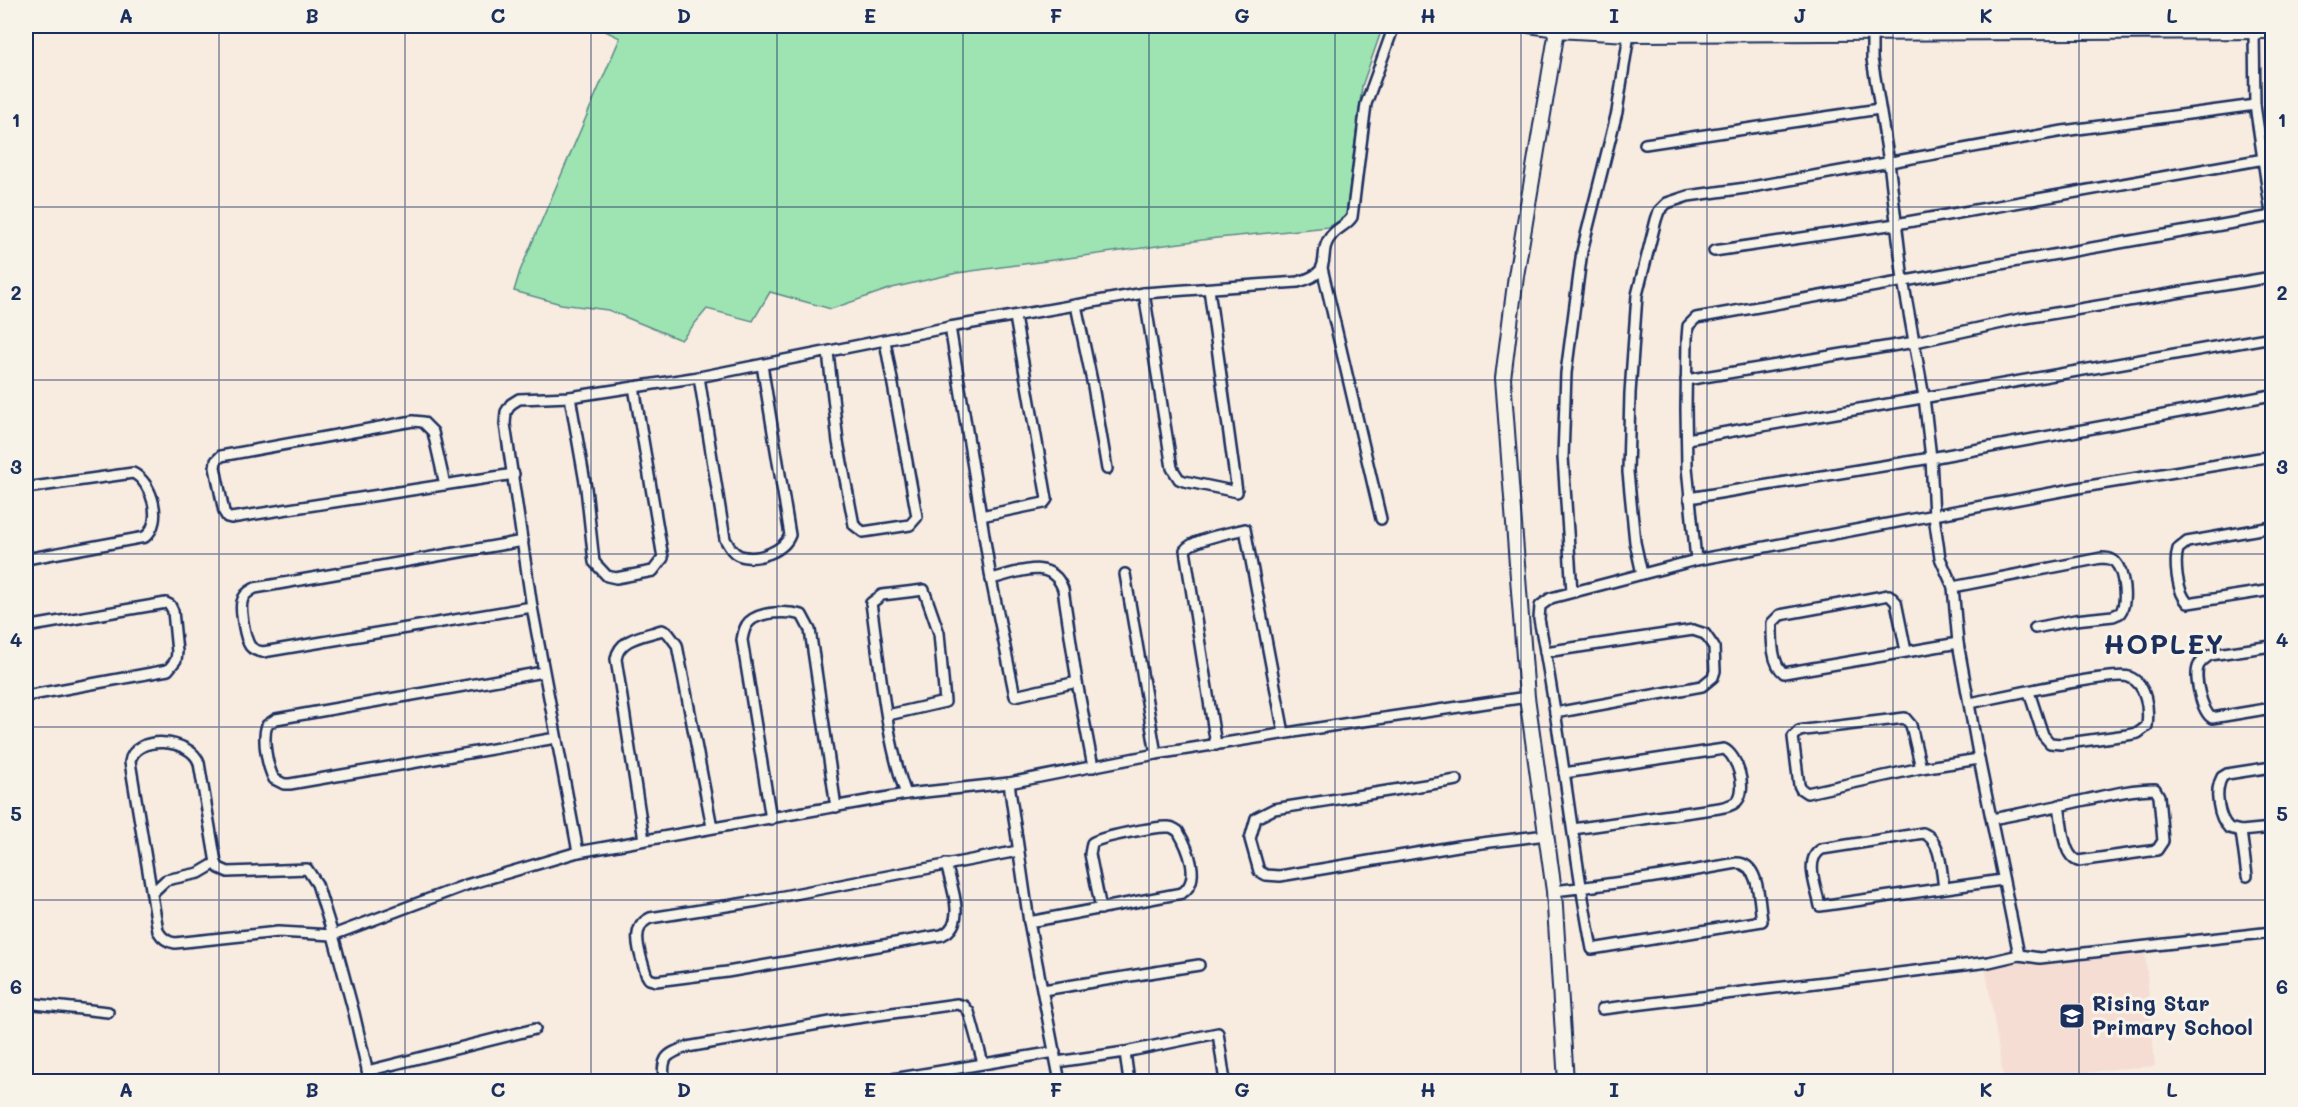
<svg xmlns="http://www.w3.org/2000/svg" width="2298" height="1107" viewBox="0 0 2298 1107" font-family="Mali,sans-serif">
<rect width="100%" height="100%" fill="#f8ebe0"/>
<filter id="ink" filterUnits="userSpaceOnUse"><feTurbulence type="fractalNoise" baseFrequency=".0167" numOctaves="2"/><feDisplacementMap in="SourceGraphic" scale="12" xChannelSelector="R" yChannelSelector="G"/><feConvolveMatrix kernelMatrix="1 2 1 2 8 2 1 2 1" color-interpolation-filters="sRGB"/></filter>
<g filter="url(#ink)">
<path fill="#f5ddd4" d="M2145 950 2155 1066 2114 1069 2030 1081H2004L1985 965Z"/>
<path fill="#9de4b2" stroke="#5c8a88" stroke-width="1.5" d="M595 26H1383L1362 86 1346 217 1329 227 1217 238 957 273 892 288 831 309 770 292 753 321 707 309 681 340 608 310 561 304 514 291 520 271 620 38Z"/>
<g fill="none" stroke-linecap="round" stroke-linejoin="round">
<g stroke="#1b2f5e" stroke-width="14">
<g id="minor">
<path d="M2254 32 2255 105 2272 220"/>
<path d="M1872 33V59L1889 162 1903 280 1924 397 1931 458 1934 516 1940 558 1953 587 1958 643 1979 759 2019 955"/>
<path d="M1645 144 1879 109"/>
<path d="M1714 251 1896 224 2264 159"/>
<path d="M1322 268 1381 519"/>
<path d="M1144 293 1172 468 1179 479 1184 481 1237 492 1209 289"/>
<path d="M1076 305 1093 386 1107 469"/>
<path d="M950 327 981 516 1044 503 1047 499 1015 317"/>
<path d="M828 352 838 442 854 525 863 532 910 525 917 517 916 511 885 341"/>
<path d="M699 377 725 539C729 546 733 554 741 556 758 561 784 551 790 535L762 365"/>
<path d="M1686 380 1915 342 2020 319 2272 277"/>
<path d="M570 397 586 488 594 562 607 576 616 578 653 571 663 558 634 387"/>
<path d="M1687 439 2272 337"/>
<path d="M445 485 433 432 423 422 413 421 221 456 216 461 215 467 224 512 227 517 231 518 514 474"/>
<path d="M26 488 133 473C152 482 164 522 145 537L26 559"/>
<path d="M1689 498 1931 458 2272 395"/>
<path d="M981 516 991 579"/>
<path d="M2272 527 2187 542 2178 549C2174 563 2177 592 2188 603L2272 590"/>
<path d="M523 541 255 588C249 591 243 595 242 602 240 610 245 639 250 646 253 650 257 651 263 652L532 607"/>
<path d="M1696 560 1687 467 1686 409 1687 338 1688 326 1696 318 2272 216"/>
<path d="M1125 574 1156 754"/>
<path d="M1642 574 1635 542 1628 472 1630 393 1637 295 1656 220 1659 211 1667 203 1688 196 1746 188 2063 131 2255 105"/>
<path d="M1953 587 2101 558C2106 558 2111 558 2115 562 2124 571 2128 603 2120 613L2113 616 2075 620 2035 628"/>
<path d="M1572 592 1563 457 1566 373 1582 251 1617 112 1629 34"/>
<path d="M26 627 166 603 170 605 173 611 177 652 176 660 168 670 26 696"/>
<path d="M2272 646 2210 655C2206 658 2202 660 2199 665 2193 676 2202 712 2212 718L2272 708"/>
<path d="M1906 651 1896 602 1889 595 1780 615 1772 623C1772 637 1771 664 1784 673L1958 643"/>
<path d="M1545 652 1693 630 1705 634 1714 647 1715 671 1713 677 1702 686 1555 713"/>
<path d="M543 672 276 719 267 725C262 739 267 766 274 779L284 784H290L556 738"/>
<path d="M1077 682 1015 696 991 579C1017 573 1051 556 1063 589L1077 682 1093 767"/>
<path d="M1970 703C1995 698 2114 671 2129 677 2147 684 2149 709 2147 726L2138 733 2127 735 2061 744 2050 743 2043 735 2029 692"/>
<path d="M888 715 945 702 939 633 924 590 882 595 871 603C880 664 885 737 906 794"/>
<path d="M1216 745 1185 550C1193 539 1230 533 1245 529L1284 733"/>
<path d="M2272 767 2227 774 2222 777C2214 791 2218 817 2229 828L2241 831 2272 828"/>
<path d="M1921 768 1911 725 1905 718 1805 730 1799 731 1793 737 1799 785 1801 789 1807 793 1921 768 1979 759"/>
<path d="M1564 773 1724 749C1737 755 1748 789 1737 801 1732 806 1725 807 1719 808L1573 829"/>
<path d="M1457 780 1274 809 1256 818 1250 839 1259 871 1266 875 1280 876 1458 846 1546 835"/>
<path d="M1009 783 1029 922 1060 1082"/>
<path d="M771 819 742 640C743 634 744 627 749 622 760 611 788 611 802 615L810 630 836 807"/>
<path d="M1992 819C2023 813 2054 807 2085 800 2108 795 2131 789 2155 789L2159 796 2163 841 2157 850 2150 851 2078 861C2062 856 2062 820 2059 805"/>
<path d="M2241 831 2247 876"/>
<path d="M644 840 616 659C619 638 644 636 662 630L668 633 677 645 712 827"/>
<path d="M578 852 532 607 505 424 506 412 511 404 519 399 570 397 699 377 950 327 1144 293 1298 282C1338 271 1315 255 1331 236 1337 228 1347 225 1352 217L1366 104 1394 26"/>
<path d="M946 864C951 885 968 924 942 935L727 972 656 981 649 979 646 974C641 956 628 928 650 918L758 901 1018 851"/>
<path d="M1944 888C1941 871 1942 840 1923 833L1822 849C1803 859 1817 889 1820 906L2002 880"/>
<path d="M1554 891C1615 884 1676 874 1737 863 1760 863 1759 903 1762 921L1592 949C1571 840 1561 729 1539 619L1540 606 1551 598 1696 560 2083 487 2272 456"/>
<path d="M153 892 166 880 199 873 216 863 199 763C191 738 134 734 130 762L158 931C162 938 167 942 175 943L278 932 333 935 317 884 307 869 228 872 219 868 216 863"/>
<path d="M1029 922 1182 893C1202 880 1188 848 1178 831 1174 829 1173 827 1169 827 1157 826 1100 837 1092 843L1090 854 1101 909"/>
<path d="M1043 990 1199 965"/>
<path d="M26 1003 108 1012"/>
<path d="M1602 1009 1989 962 2019 955 2040 958 2272 932"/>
<path d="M1125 1052 1129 1082"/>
<path d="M1057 1062 1125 1052 1218 1033 1225 1082"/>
<path d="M367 1071 535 1029"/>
<path d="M370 1082 354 1013 333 935 466 885 578 852 906 794 1009 783 1156 754 1350 723 1527 697"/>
<path d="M664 1082C662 1058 664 1055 687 1047L842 1020 957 1004 964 1006 969 1012 983 1063"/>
<path d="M875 1082 1055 1052"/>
</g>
</g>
<g stroke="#1b2f5e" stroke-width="16">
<path id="tertiary" d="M1529 26 1557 30"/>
</g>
<g stroke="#1b2f5e" stroke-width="18">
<path id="secondary" d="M1566 1082 1554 891 1527 697 1503 378 1516 276 1557 30 1629 34 2272 31"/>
</g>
<use href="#minor" stroke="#f7f3e8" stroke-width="9"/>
<use href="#tertiary" stroke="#f7f3e8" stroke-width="12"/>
<use href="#secondary" stroke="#f7f3e8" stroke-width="14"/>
</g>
</g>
<path fill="none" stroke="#1b2f5e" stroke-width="1.5" stroke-opacity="0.55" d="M219 26V1082M405 26V1082M591 26V1082M777 26V1082M963 26V1082M1149 26V1082M1335 26V1082M1521 26V1082M1707 26V1082M1893 26V1082M2079 26V1082M26 207H2272M26 380H2272M26 554H2272M26 727H2272M26 900H2272"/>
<defs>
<g id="school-square" transform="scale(1.35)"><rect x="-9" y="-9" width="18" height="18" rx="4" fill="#1b2f5e" stroke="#f7f3e8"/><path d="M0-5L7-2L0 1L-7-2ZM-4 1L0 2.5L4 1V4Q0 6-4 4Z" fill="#fff"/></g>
</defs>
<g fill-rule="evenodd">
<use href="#school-square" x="2072" y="1016"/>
</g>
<g text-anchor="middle" stroke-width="6" stroke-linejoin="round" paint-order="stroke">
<g font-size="21" font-weight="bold" fill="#1b2f5e" stroke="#f7f3e8" text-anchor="start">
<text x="2092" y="1011">Rising Star<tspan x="2092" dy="24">Primary School</tspan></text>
</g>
<g font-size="27" font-weight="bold" letter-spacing="1.5" fill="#1b2f5e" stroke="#f7f3e8">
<text x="2164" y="654">HOPLEY</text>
</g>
</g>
<rect width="2298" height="1107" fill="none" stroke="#f7f3e8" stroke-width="66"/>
<rect x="33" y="33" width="2232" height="1041" fill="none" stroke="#1b2f5e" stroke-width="2"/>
<g font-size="20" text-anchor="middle" font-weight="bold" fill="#1b2f5e">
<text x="126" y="23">A</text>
<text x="312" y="23">B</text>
<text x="498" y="23">C</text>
<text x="684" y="23">D</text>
<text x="870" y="23">E</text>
<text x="1056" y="23">F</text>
<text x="1242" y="23">G</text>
<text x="1428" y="23">H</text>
<text x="1614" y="23">I</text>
<text x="1800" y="23">J</text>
<text x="1986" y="23">K</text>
<text x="2172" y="23">L</text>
<text x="16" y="127">1</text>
<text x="2282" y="127">1</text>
<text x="16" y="300">2</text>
<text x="2282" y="300">2</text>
<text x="16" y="474">3</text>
<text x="2282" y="474">3</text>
<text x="16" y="647">4</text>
<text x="2282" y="647">4</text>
<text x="16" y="821">5</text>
<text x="2282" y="821">5</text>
<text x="16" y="994">6</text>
<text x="2282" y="994">6</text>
<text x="126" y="1097">A</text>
<text x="312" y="1097">B</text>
<text x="498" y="1097">C</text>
<text x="684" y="1097">D</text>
<text x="870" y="1097">E</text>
<text x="1056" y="1097">F</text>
<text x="1242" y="1097">G</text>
<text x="1428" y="1097">H</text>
<text x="1614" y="1097">I</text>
<text x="1800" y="1097">J</text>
<text x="1986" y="1097">K</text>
<text x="2172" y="1097">L</text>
</g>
</svg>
